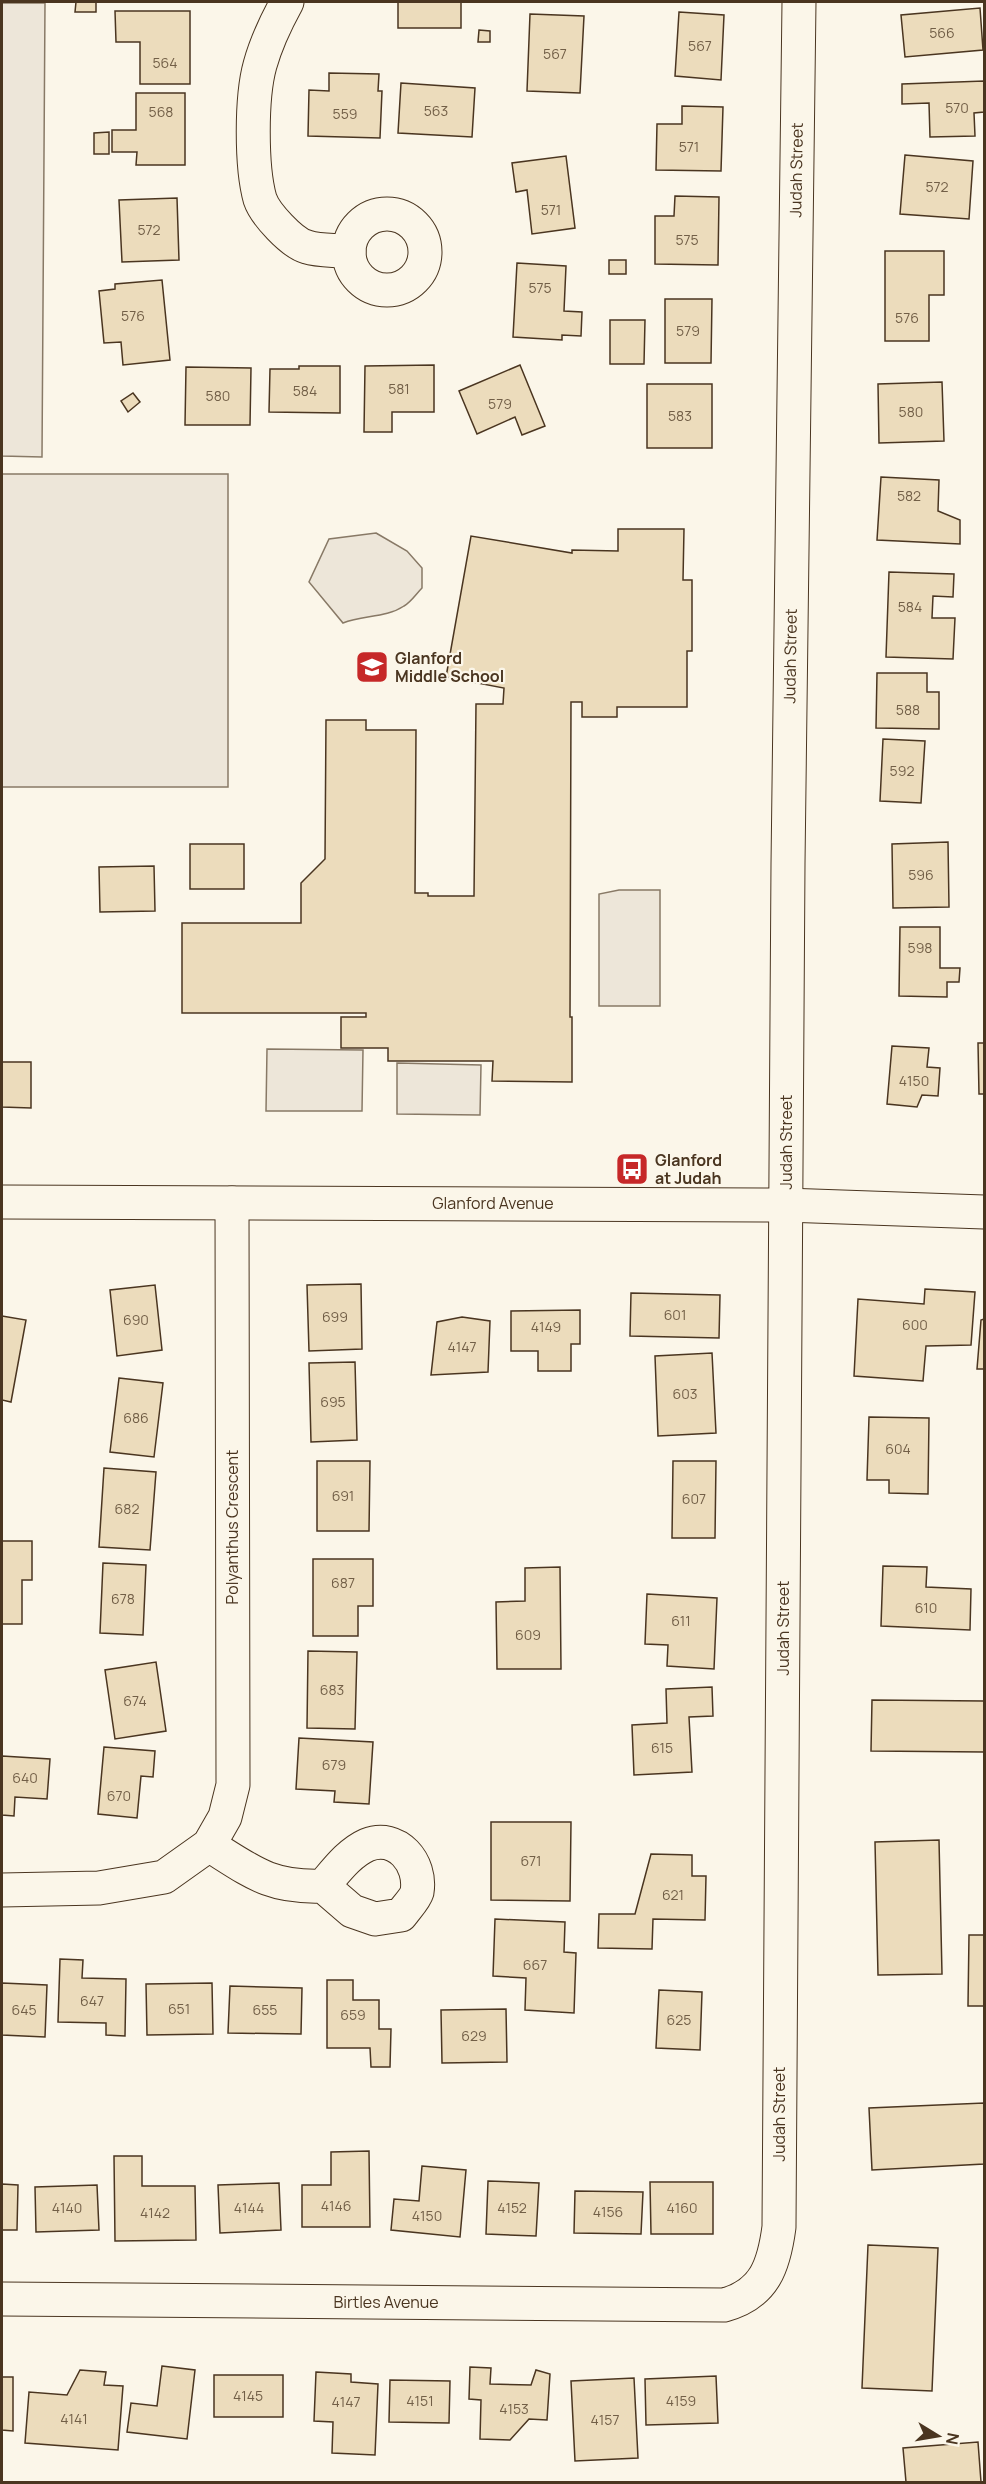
<svg xmlns="http://www.w3.org/2000/svg" width="986" height="2484" viewBox="0 0 986 2484" font-family="Manrope,sans-serif">
<rect width="100%" height="100%" fill="#fbf6e9"/>
<g fill="#ede6d9" stroke="#887966" stroke-width="1.5">
<path d="M2 3H45L42 457 2 456Z"/>
<rect x="2" y="474" width="226" height="313"/>
<path d="M376 533 407 551 422 568V588C416 594 411 602 404 606 386 618 363 615 343 623L309 582 329 539Z"/>
<path d="M619 890H660V1006H599V894Z"/>
<path d="M267 1049 363 1050 362 1111H266Z"/>
<path d="M397 1063 481 1065 480 1115 397 1114Z"/>
</g>
<g fill="#ecdcbc" stroke="#4a3520" stroke-width="1.5">
<path d="M76 2H96V12H75Z"/>
<rect x="398" y="2" width="63" height="26"/>
<path d="M980 8 983 50 905 57 901 15Z"/>
<path d="M115 11H190V84H140V42H116Z"/>
<path d="M679 12 724 15 721 80 675 76Z"/>
<path d="M530 14 584 16 580 93 527 91Z"/>
<path d="M479 30 490 31V42H478Z"/>
<path d="M329 73 379 74 378 91H382L380 138 308 136 309 90 329 91Z"/>
<path d="M984 81V112L974 113 975 136 930 137 929 103 902 104V84Z"/>
<path d="M401 83 475 88 472 137 398 133Z"/>
<path d="M136 93H185V165H136L137 152H112V130H136Z"/>
<path d="M682 106 723 107 721 171 656 170 657 124H682Z"/>
<path d="M109 132V154H94V133Z"/>
<path d="M905 155 973 161 969 219 900 214Z"/>
<path d="M566 156 575 228 532 234 527 190 516 192 512 163Z"/>
<path d="M675 196 719 197 718 265 655 264V216H674Z"/>
<path d="M177 198 179 260 122 262 119 200Z"/>
<path d="M885 251H944V295H929V341H885Z"/>
<rect x="609" y="260" width="17" height="14"/>
<path d="M517 263 566 266 564 311 582 312 581 336 562 335V340L513 337Z"/>
<path d="M162 280 170 360 123 365 121 342 104 343 99 291 115 289V284Z"/>
<path d="M665 299H712L711 363H665Z"/>
<path d="M610 320H645L644 364H610Z"/>
<path d="M434 365V412H392V432H364L365 366Z"/>
<path d="M520 365 545 426 522 435 515 417 477 434 459 391Z"/>
<path d="M299 366H340V413L269 412 270 369H299Z"/>
<path d="M186 367 251 368 250 425H185Z"/>
<path d="M942 382 944 441 879 443 878 384Z"/>
<rect x="647" y="384" width="65" height="64"/>
<path d="M133 393 140 402 128 412 121 401Z"/>
<path d="M881 477 939 480 938 511 960 520V544L877 540Z"/>
<path d="M618 529H684L683 580H692V651H687V707H617V717H582V702H571L570 1017H572V1082L492 1081 493 1061H388V1048H341V1017H366V1013H182V923H301V883L325 859 326 720H366V730H416L415 893H428V896H474L476 704H503L504 688 446 677 471 536 572 553V550L618 551Z"/>
<path d="M889 572 954 574 953 597 933 596 932 618H955L953 659 886 657Z"/>
<path d="M877 673H927V692H939V729L876 728Z"/>
<path d="M883 739 925 741 921 803 880 801Z"/>
<path d="M948 842 949 907 893 908 892 844Z"/>
<rect x="190" y="844" width="54" height="45"/>
<path d="M154 866 155 911 100 912 99 867Z"/>
<path d="M900 927H940V968H960L959 982H947V997L899 996Z"/>
<path d="M978 1043H984V1094H979Z"/>
<path d="M892 1046 929 1048 927 1067 940 1068 938 1096 922 1095 917 1107 887 1104Z"/>
<path d="M2 1062H31V1108L2 1107Z"/>
<path d="M361 1284 362 1349 309 1351 307 1285Z"/>
<path d="M155 1285 162 1350 117 1356 110 1290Z"/>
<path d="M925 1289 975 1292 971 1345 926 1346 923 1381 854 1376 858 1299 924 1304Z"/>
<path d="M631 1293 720 1295 719 1338 630 1336Z"/>
<path d="M580 1310V1344H571V1371H538V1351H511V1311Z"/>
<path d="M2 1316 26 1320 11 1402 2 1400Z"/>
<path d="M462 1317 490 1321 488 1372 431 1375 437 1322Z"/>
<path d="M984 1319V1369H977L981 1320Z"/>
<path d="M712 1353 716 1433 658 1436 655 1356Z"/>
<path d="M355 1362 357 1440 311 1442 309 1363Z"/>
<path d="M119 1378 163 1383 154 1457 110 1452Z"/>
<path d="M869 1417 929 1418 928 1494 889 1493V1480H867Z"/>
<path d="M317 1461H370L369 1531H317Z"/>
<path d="M673 1461H716L715 1538H672Z"/>
<path d="M104 1468 156 1472 150 1550 99 1547Z"/>
<path d="M2 1541H32V1580H22V1624H2Z"/>
<path d="M313 1559H373V1606H358V1636H313Z"/>
<path d="M103 1563 146 1565 143 1635 100 1633Z"/>
<path d="M883 1566 927 1567 926 1587 971 1589 970 1630 881 1626Z"/>
<path d="M560 1567 561 1669H497L496 1602 525 1601V1568Z"/>
<path d="M647 1594 717 1598 714 1669 667 1666 668 1645 645 1644Z"/>
<path d="M308 1651 357 1652 355 1729 307 1728Z"/>
<path d="M156 1662 166 1731 115 1739 105 1670Z"/>
<path d="M712 1687 713 1716 689 1717 692 1772 634 1775 632 1725 667 1723 666 1689Z"/>
<path d="M872 1700 984 1701V1752L871 1751Z"/>
<path d="M299 1738 373 1742 369 1804 334 1802 335 1791 296 1789Z"/>
<path d="M104 1747 155 1751 153 1777 141 1776 137 1818 98 1814Z"/>
<path d="M2 1756 50 1759 47 1799 15 1797 14 1816 2 1815Z"/>
<path d="M491 1822H571L570 1901 491 1900Z"/>
<path d="M939 1840 942 1974 878 1975 875 1842Z"/>
<path d="M651 1854 692 1855V1876H706L705 1920 653 1919 652 1949 598 1948 599 1914H635Z"/>
<path d="M495 1919 565 1922 564 1952 576 1953 574 2013 525 2010 526 1978 493 1976Z"/>
<path d="M969 1935H984V2006H968Z"/>
<path d="M60 1959 83 1960 82 1978 126 1979 125 2036 106 2035V2023L58 2022Z"/>
<path d="M327 1980H353V2000H379V2029H391L390 2067H371L370 2048H327Z"/>
<path d="M2 1983 47 1985 45 2037 2 2035Z"/>
<path d="M212 1983 213 2034 147 2035 146 1984Z"/>
<path d="M230 1986 302 1988 301 2034 228 2033Z"/>
<path d="M659 1990 702 1992 700 2050 656 2048Z"/>
<path d="M506 2009 507 2062 442 2063 441 2010Z"/>
<path d="M984 2103V2164L872 2170 869 2108Z"/>
<path d="M369 2151 370 2227H302V2185H331V2152Z"/>
<path d="M114 2156H142V2186H195L196 2240 115 2241Z"/>
<path d="M422 2166 466 2170 460 2237 391 2230 394 2199 419 2201Z"/>
<path d="M488 2181 539 2183 536 2236 486 2234Z"/>
<path d="M650 2182H713V2234H651Z"/>
<path d="M279 2183 281 2230 220 2233 218 2185Z"/>
<path d="M2 2184 18 2185 17 2230H2Z"/>
<path d="M97 2185 99 2230 36 2232 35 2187Z"/>
<path d="M575 2191 643 2192 641 2234 574 2233Z"/>
<path d="M868 2245 938 2248 932 2391 862 2388Z"/>
<path d="M162 2366 195 2370 187 2439 127 2432 131 2403 157 2406Z"/>
<path d="M470 2367 491 2368 490 2384 531 2385 536 2370 550 2374 547 2420 529 2419 510 2440 480 2439 481 2400 469 2399Z"/>
<path d="M80 2370 106 2372 104 2385 123 2386 118 2450 25 2443 29 2392 67 2395Z"/>
<path d="M316 2372 351 2374V2382L378 2384 375 2455 332 2453 333 2422 314 2421Z"/>
<rect x="214" y="2375" width="69" height="42"/>
<path d="M716 2376 718 2423 646 2425 645 2379Z"/>
<path d="M2 2377H13V2431L2 2430Z"/>
<path d="M634 2378 638 2458 575 2461 571 2381Z"/>
<path d="M390 2380 450 2381 449 2423 389 2422Z"/>
<path d="M978 2442 981 2482H906L903 2448Z"/>
</g>
<g fill="none" stroke-linecap="round" stroke-linejoin="round">
<g stroke="#4a3520" stroke-width="35">
<g id="minor">
<path d="M287 2C276 22 266 43 260 65 251 97 251 167 260 199 265 214 292 243 307 247 320 251 336 250 349 252"/>
<circle cx="387" cy="252" r="38"/>
<path d="M209 1845C252 1872 270 1888 323 1886L352 1911 375 1919 401 1915C406 1908 415 1899 417 1892 422 1863 397 1833 367 1845 349 1853 336 1871 323 1886"/>
<path d="M2 1890 99 1888 164 1877 209 1845 225 1817 233 1785 232 1203"/>
<path d="M2 2299 724 2305C765 2294 774 2265 779 2227L788 864 799 2"/>
</g>
</g>
<g stroke="#4a3520" stroke-width="35">
<path id="major" d="M2 1202 785 1205 984 1212"/>
</g>
<use href="#minor" stroke="#fbf6e9" stroke-width="33"/>
<use href="#major" stroke="#fbf6e9" stroke-width="33"/>
</g>
<defs>
<g id="school-square" transform="scale(1.725)"><rect x="-9" y="-9" width="18" height="18" rx="4" fill="#c62828" stroke="#fbf6e9"/><path d="M0-5L7-2L0 1L-7-2ZM-4 1L0 2.5L4 1V4Q0 6-4 4Z" fill="#fff"/></g>
<g id="bus-square" transform="scale(1.725)"><rect x="-9" y="-9" width="18" height="18" rx="4" fill="#c62828" stroke="#fbf6e9"/><path d="M-5-6H5V4H4V6H2V4H-2V6H-4V4H-5ZM-3.5-4V0h7V-4ZM-3.5 1.2v1.5H-2V1.2ZM2 1.2v1.5H3.5V1.2Z" fill="#fff"/></g>
</defs>
<g fill-rule="evenodd">
<use href="#school-square" x="372" y="667"/>
<use href="#bus-square" x="632" y="1169"/>
</g>
<g text-anchor="middle" stroke-width="4.5" stroke-linejoin="round" paint-order="stroke">
<g font-size="14" fill="#725f47">
<text x="942" y="38">566</text>
<text x="700" y="51">567</text>
<text x="555" y="59">567</text>
<text x="165" y="68">564</text>
<text x="957" y="113">570</text>
<text x="436" y="116">563</text>
<text x="161" y="117">568</text>
<text x="345" y="119">559</text>
<text x="689" y="152">571</text>
<text x="937" y="192">572</text>
<text x="551" y="215">571</text>
<text x="149" y="235">572</text>
<text x="687" y="245">575</text>
<text x="540" y="293">575</text>
<text x="133" y="321">576</text>
<text x="907" y="323">576</text>
<text x="688" y="336">579</text>
<text x="399" y="394">581</text>
<text x="305" y="396">584</text>
<text x="218" y="401">580</text>
<text x="500" y="409">579</text>
<text x="911" y="417">580</text>
<text x="680" y="421">583</text>
<text x="909" y="501">582</text>
<text x="910" y="612">584</text>
<text x="908" y="715">588</text>
<text x="902" y="776">592</text>
<text x="921" y="880">596</text>
<text x="920" y="953">598</text>
<text x="914" y="1086">4150</text>
<text x="675" y="1320">601</text>
<text x="335" y="1322">699</text>
<text x="136" y="1325">690</text>
<text x="915" y="1330">600</text>
<text x="546" y="1332">4149</text>
<text x="462" y="1352">4147</text>
<text x="685" y="1399">603</text>
<text x="333" y="1407">695</text>
<text x="136" y="1423">686</text>
<text x="898" y="1454">604</text>
<text x="343" y="1501">691</text>
<text x="694" y="1504">607</text>
<text x="127" y="1514">682</text>
<text x="343" y="1588">687</text>
<text x="123" y="1604">678</text>
<text x="926" y="1613">610</text>
<text x="681" y="1626">611</text>
<text x="528" y="1640">609</text>
<text x="332" y="1695">683</text>
<text x="135" y="1706">674</text>
<text x="662" y="1753">615</text>
<text x="334" y="1770">679</text>
<text x="25" y="1783">640</text>
<text x="119" y="1801">670</text>
<text x="531" y="1866">671</text>
<text x="673" y="1900">621</text>
<text x="535" y="1970">667</text>
<text x="92" y="2006">647</text>
<text x="179" y="2014">651</text>
<text x="24" y="2015">645</text>
<text x="265" y="2015">655</text>
<text x="353" y="2020">659</text>
<text x="679" y="2025">625</text>
<text x="474" y="2041">629</text>
<text x="336" y="2211">4146</text>
<text x="67" y="2213">4140</text>
<text x="249" y="2213">4144</text>
<text x="512" y="2213">4152</text>
<text x="682" y="2213">4160</text>
<text x="608" y="2217">4156</text>
<text x="155" y="2218">4142</text>
<text x="427" y="2221">4150</text>
<text x="248" y="2401">4145</text>
<text x="420" y="2406">4151</text>
<text x="681" y="2406">4159</text>
<text x="346" y="2407">4147</text>
<text x="514" y="2414">4153</text>
<text x="74" y="2424">4141</text>
<text x="605" y="2425">4157</text>
</g>
<g font-size="16" fill="#4a3520" stroke="#fbf6e9">
<text transform="translate(796 170) rotate(-89)" y="6">Judah Street</text>
<text transform="translate(790 656) rotate(-89)" y="6">Judah Street</text>
<text transform="translate(786 1142) rotate(-90)" y="6">Judah Street</text>
<text x="493" y="1209">Glanford Avenue</text>
<text transform="translate(232 1527) rotate(-90)" y="6">Polyanthus Crescent</text>
<text transform="translate(783 1628) rotate(-90)" y="6">Judah Street</text>
<text transform="translate(779 2114) rotate(-90)" y="6">Judah Street</text>
<text x="386" y="2308">Birtles Avenue</text>
</g>
<g font-size="16" font-weight="bold" fill="#4a3520" stroke="#fbf6e9" text-anchor="start">
<text x="395" y="664">Glanford<tspan x="395" dy="18">Middle School</tspan></text>
<text x="655" y="1166">Glanford<tspan x="655" dy="18">at Judah</tspan></text>
</g>
</g>
<rect width="986" height="2484" fill="none" stroke="#4a3520" stroke-width="6"/>
<g transform="translate(938 2436) rotate(101)" stroke="#fbf6e9" stroke-width="4.5" paint-order="stroke">
<path d="M0-4.5L10 22L0 15L-10 22Z" fill="#4a3520"/>
<text y="-9" font-size="16" font-weight="bold" text-anchor="middle" fill="#4a3520">N</text>
</g>
</svg>
